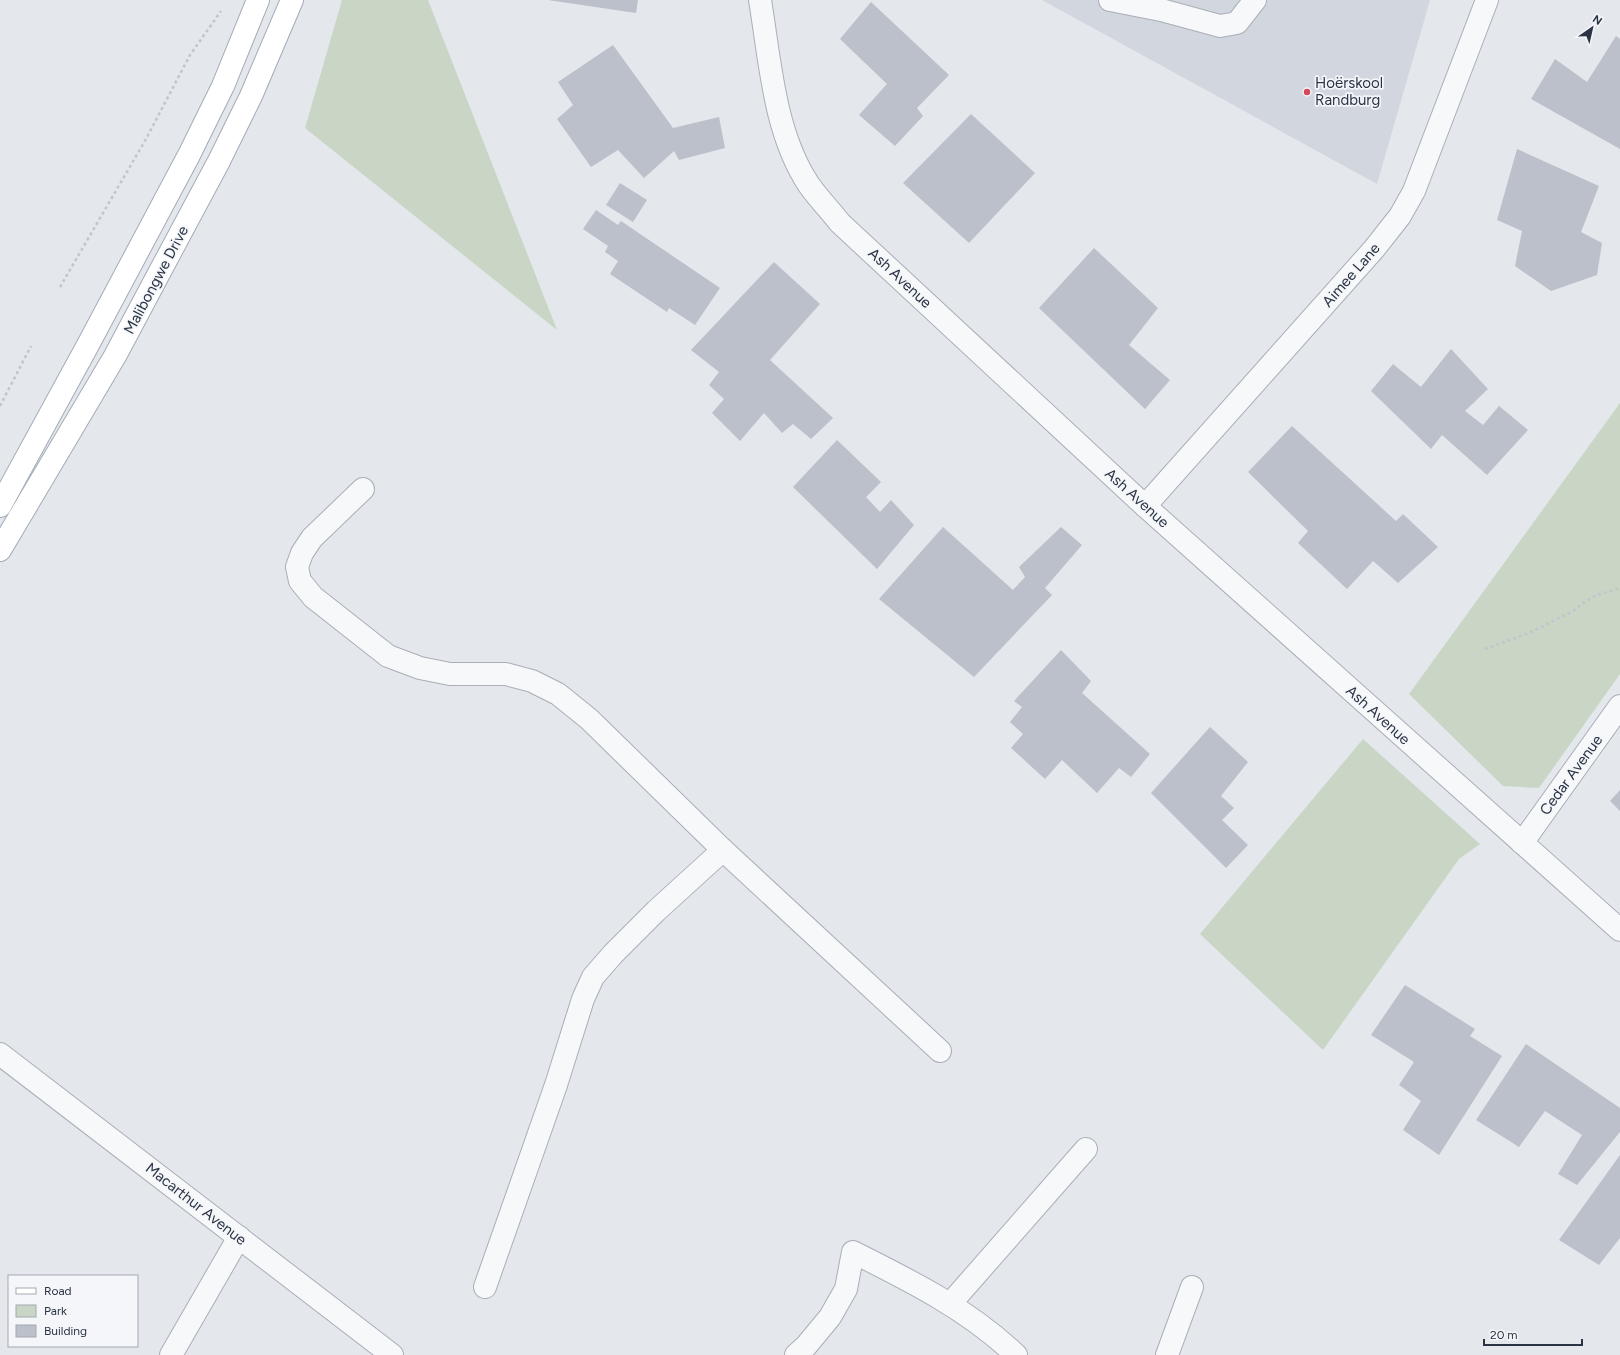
<svg xmlns="http://www.w3.org/2000/svg" width="1620" height="1355" viewBox="0 0 1620 1355" font-family="Figtree,sans-serif">
<rect width="100%" height="100%" fill="#e4e7ec"/>
<path fill="#d2d6de" d="M1042 0H1430L1377 184Z"/>
<g fill="#c9d6c5">
<path d="M342 0H428L557 330 305 128Z"/>
<path d="M1620 403V674L1539 788 1503 786 1409 694Z"/>
<path d="M1363 739 1480 844 1459 859 1323 1050 1200 934Z"/>
</g>
<g fill="#bbc0ca">
<path d="M548 0H638L636 13Z"/>
<path d="M871 2 949 75 917 108 923 116 895 146 859 115 887 84 840 39Z"/>
<path d="M1616 36 1620 39V149L1531 99 1555 59 1587 82Z"/>
<path d="M613 45 673 128 719 117 725 148 679 160 674 151 644 178 618 150 591 167 557 119 573 105 558 82Z"/>
<path d="M971 114 1035 173 969 243 903 183Z"/>
<path d="M1517 149 1599 186 1581 232 1602 243 1597 275 1551 291 1515 266 1522 231 1497 220Z"/>
<path d="M620 183 647 200 633 222 606 205Z"/>
<path d="M596 210 618 225 621 221 720 288 695 325 669 308 667 312 610 274 618 261 605 252 608 246 583 229Z"/>
<path d="M1094 248 1158 308 1129 345 1170 380 1145 409 1039 308Z"/>
<path d="M774 262 820 304 770 360 833 418 811 439 793 424 782 433 764 413 740 441 712 413 724 399 709 385 719 372 691 350Z"/>
<path d="M1451 349 1488 389 1465 411 1483 425 1499 406 1528 430 1487 475 1442 435 1431 449 1371 391 1393 364 1421 387Z"/>
<path d="M1292 426 1396 521 1403 514 1438 547 1398 583 1373 561 1347 589 1298 543 1308 531 1248 472Z"/>
<path d="M837 440 881 482 866 497 880 512 891 500 914 525 877 569 793 487Z"/>
<path d="M943 527 1013 590 1025 577 1019 567 1061 527 1082 545 1045 588 1052 595 974 677 879 599Z"/>
<path d="M1061 650 1091 681 1082 693 1150 754 1131 777 1119 768 1097 793 1062 760 1045 779 1011 748 1023 734 1010 722 1022 707 1014 701Z"/>
<path d="M1210 727 1248 762 1221 796 1234 808 1222 820 1248 845 1226 868 1151 793Z"/>
<path d="M1620 790V811L1610 801Z"/>
<path d="M1405 985 1475 1029 1470 1036 1502 1056 1439 1155 1403 1130 1421 1101 1399 1085 1414 1062 1371 1035Z"/>
<path d="M1526 1044 1620 1108V1132L1577 1185 1558 1174 1582 1135 1545 1111 1519 1147 1476 1120Z"/>
<path d="M1620 1155V1238L1599 1265 1559 1240Z"/>
</g>
<g fill="none" stroke-linecap="round" stroke-linejoin="round">
<g stroke="#a9aeb7" stroke-width="24">
<g id="minor">
<path d="M760 0C770 60 774 133 809 185 818 198 830 210 840 223L1145 506 1620 930"/>
<path d="M1110 0 1161 10 1220 26 1237 23 1255 0"/>
<path d="M363 489 312 538 302 553 297 567 300 581 313 597 388 656 420 668 450 674H506L532 681 558 694 589 719 723 850 940 1051"/>
<path d="M1145 506 1374 249 1400 216 1414 191 1487 0"/>
<path d="M1522 843 1620 706"/>
<path d="M0 1054 392 1355"/>
<path d="M485 1287 556 1085 583 999 593 977 613 954 656 911 723 850"/>
<path d="M950 1304 1086 1149"/>
<path d="M171 1355 239 1237"/>
<path d="M796 1355 806 1346 830 1317 846 1289 853 1252C911 1281 969 1310 1016 1355"/>
<path d="M1167 1355 1192 1287"/>
</g>
</g>
<g stroke="#a3abb8" stroke-width="24">
<g id="major">
<path d="M0 506 89 343 189 155 223 86 258 0"/>
<path d="M0 550 115 356 157 277 219 161 251 96 292 0"/>
</g>
</g>
<g stroke="#c2c5cb" stroke-width="2.5" stroke-dasharray="3 3" stroke-linecap="butt">
<path d="M60 287 146 139 190 55 221 11"/>
<path d="M0 406 31 346"/>
<path d="M1485 649 1529 633 1573 611 1586 601 1597 595 1620 588"/>
</g>
<use href="#minor" stroke="#f7f8fa" stroke-width="22"/>
<use href="#major" stroke="#fff" stroke-width="22"/>
</g>
<circle fill="#d1495b" stroke="#f4f6f9" stroke-width="1.5" cx="1307" cy="92" r="4"/>
<g text-anchor="middle" stroke-width="3.5" stroke-linejoin="round" paint-order="stroke">
<g font-size="15" fill="#2b3445" stroke="#f4f6f9" text-anchor="start">
<text x="1315" y="88">Hoërskool<tspan x="1315" dy="17">Randburg</tspan></text>
</g>
<g font-size="15" fill="#2b3445" stroke="#f4f6f9">
<text transform="translate(1351 275) rotate(-49)" y="5">Aimee Lane</text>
<text transform="translate(900 278) rotate(43)" y="5">Ash Avenue</text>
<text transform="translate(156 280) rotate(-62)" y="5">Malibongwe Drive</text>
<text transform="translate(1137 498) rotate(42)" y="5">Ash Avenue</text>
<text transform="translate(1378 715) rotate(42)" y="5">Ash Avenue</text>
<text transform="translate(1571 775) rotate(-54)" y="5">Cedar Avenue</text>
<text transform="translate(196 1204) rotate(38)" y="5">Macarthur Avenue</text>
</g>
</g>
<rect x="8" y="1275" width="130" height="72" fill="#f4f6f9" stroke="#a4a8b1"/>
<rect x="16" y="1288" width="20" height="6" fill="#ffffff" stroke="#a4a8b1"/>
<text x="44" y="1295" font-size="12" fill="#2b3445">Road</text>
<rect x="16" y="1305" width="20" height="12" fill="#c9d6c5" stroke="#a4a8b1"/>
<text x="44" y="1315" font-size="12" fill="#2b3445">Park</text>
<rect x="16" y="1325" width="20" height="12" fill="#bbc0ca" stroke="#a4a8b1"/>
<text x="44" y="1335" font-size="12" fill="#2b3445">Building</text>
<g transform="translate(1592 28) rotate(34)" stroke="#f4f6f9" stroke-width="3" paint-order="stroke">
<path d="M0-3L7 15L0 10L-7 15Z" fill="#2b3445"/>
<text y="-6" font-size="11" font-weight="bold" text-anchor="middle" fill="#2b3445">N</text>
</g>
<path d="M1484 1339v6h98v-6" fill="none" stroke="#2b3445" stroke-width="2"/>
<text x="1490" y="1339" font-size="12" fill="#2b3445" stroke="#f4f6f9" stroke-width="3" paint-order="stroke">20 m</text>
</svg>
